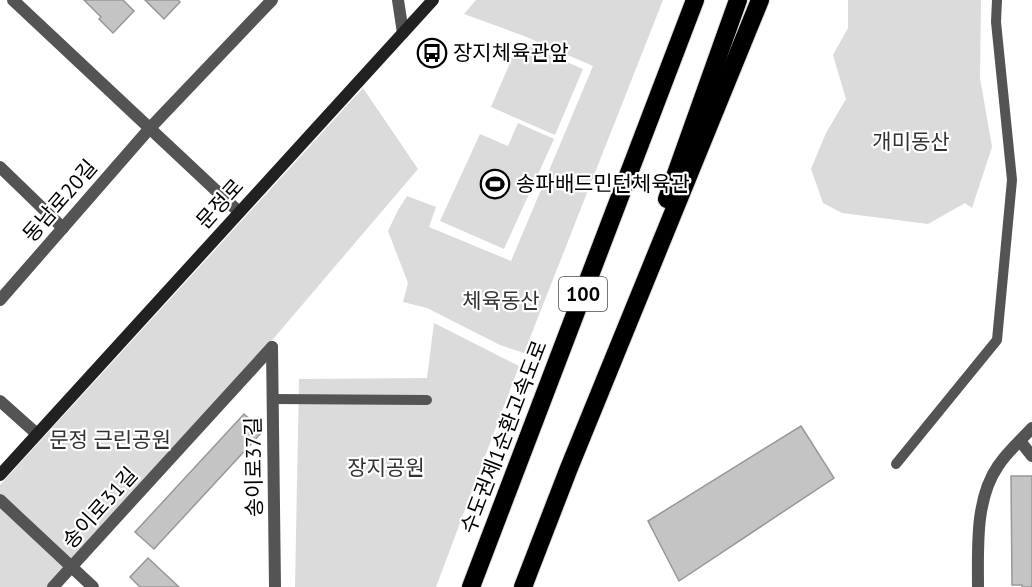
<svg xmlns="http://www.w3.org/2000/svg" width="1032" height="587" viewBox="0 0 1032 587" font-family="'PT Sans','Noto Sans KR',sans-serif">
<rect width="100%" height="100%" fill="#fff"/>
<g fill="#dbdbdb">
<path d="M476 0H663L524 353 500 345 427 308 403 302 408 283 388 231 398 210 407 196 436 207 429 227 511 261 593 66 524 36 464 14Z"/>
<path d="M848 0H981L980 78 992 147 972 208 965 203 928 224 842 213 823 203 811 169 826 133 846 99 833 55 848 28Z"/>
<path d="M519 42 583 69 555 135 491 107Z"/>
<path d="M363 88 418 169 268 345 47 587H0V485Z"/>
<path d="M518 123 554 139 504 249 440 221 480 134 508 146Z"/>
<path d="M434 323 519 366 436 587H295L299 379 427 378Z"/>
</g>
<g fill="#c4c4c4" stroke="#989898" stroke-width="1.5">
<path d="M84 0H123L134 11 113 33 99 19 101 17Z"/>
<path d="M145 0H178L180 2 164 19Z"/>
<path d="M244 414 263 431 154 549 135 532Z"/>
<path d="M801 426 834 478 679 581 648 521Z"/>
<path d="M1011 476H1032V587H1022V585H1012Z"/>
<path d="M148 558 179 587H140L130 577Z"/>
</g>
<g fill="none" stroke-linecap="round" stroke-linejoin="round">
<g stroke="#dbdbdb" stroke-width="20">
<g id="highway">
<path d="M667 199 738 0"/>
<path d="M471 587 695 0"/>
<path d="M523 587 569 468 760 0"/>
</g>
</g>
<g stroke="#545454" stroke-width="10">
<path d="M273 399 427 400"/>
<path d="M896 464 997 340 1012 180 996 22 997 0"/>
</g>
<g stroke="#545454" stroke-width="12">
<path d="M13 0 239 212"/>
<path d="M398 0 403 33"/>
<path d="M0 167 63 228"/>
<path d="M0 300 150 128 272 0"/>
<path d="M272 347 275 587"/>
<path d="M0 401 37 434"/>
<path d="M1020 441 1032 456"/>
<path d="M0 500 93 587"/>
<path d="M53 587 272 347"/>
<path d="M978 587C978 548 975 499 998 466 1007 452 1021 440 1032 428"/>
</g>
<path stroke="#212121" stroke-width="12" d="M0 475 433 0"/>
<use href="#highway" stroke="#000" stroke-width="18"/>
</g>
<defs>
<g id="bus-ring" transform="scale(1.5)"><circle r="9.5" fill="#fff" stroke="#000" stroke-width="1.5"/><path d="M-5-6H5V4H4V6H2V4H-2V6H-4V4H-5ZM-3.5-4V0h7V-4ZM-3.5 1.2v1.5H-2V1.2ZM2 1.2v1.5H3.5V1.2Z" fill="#000"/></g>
<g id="stadium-ring" transform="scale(1.5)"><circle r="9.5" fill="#fff" stroke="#000" stroke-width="1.5"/><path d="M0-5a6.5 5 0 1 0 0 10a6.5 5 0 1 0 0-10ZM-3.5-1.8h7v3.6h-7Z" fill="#000"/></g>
</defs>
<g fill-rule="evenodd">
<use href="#bus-ring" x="432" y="53"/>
<use href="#stadium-ring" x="495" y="184"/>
</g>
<g text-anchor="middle" stroke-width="4.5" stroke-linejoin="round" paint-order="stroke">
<rect fill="#fff" stroke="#4c4c4c" stroke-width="1.5" x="559" y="277" width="48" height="34" rx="4.5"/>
<g font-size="20" font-weight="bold" fill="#000">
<text x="583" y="301">100</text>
</g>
<g font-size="21" fill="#000" stroke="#fff" text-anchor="start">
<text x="453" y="60">장지체육관앞</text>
<text x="516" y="191">송파배드민턴체육관</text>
</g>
<g font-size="21" fill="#323232" stroke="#fff">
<text x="911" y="149">개미동산</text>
<text x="501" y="308">체육동산</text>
<text x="110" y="447">문정 근린공원</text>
<text x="386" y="475">장지공원</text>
</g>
<g font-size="21" fill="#000" stroke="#fff">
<text transform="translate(60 201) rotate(-49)" y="7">동남로20길</text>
<text transform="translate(220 204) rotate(-48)" y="7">문정로</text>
<text transform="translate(504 437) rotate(-69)" y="7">수도권제1순환고속도로</text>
<text transform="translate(254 467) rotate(-91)" y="7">송이로37길</text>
<text transform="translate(100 508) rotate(-48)" y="7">송이로31길</text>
</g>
</g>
</svg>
